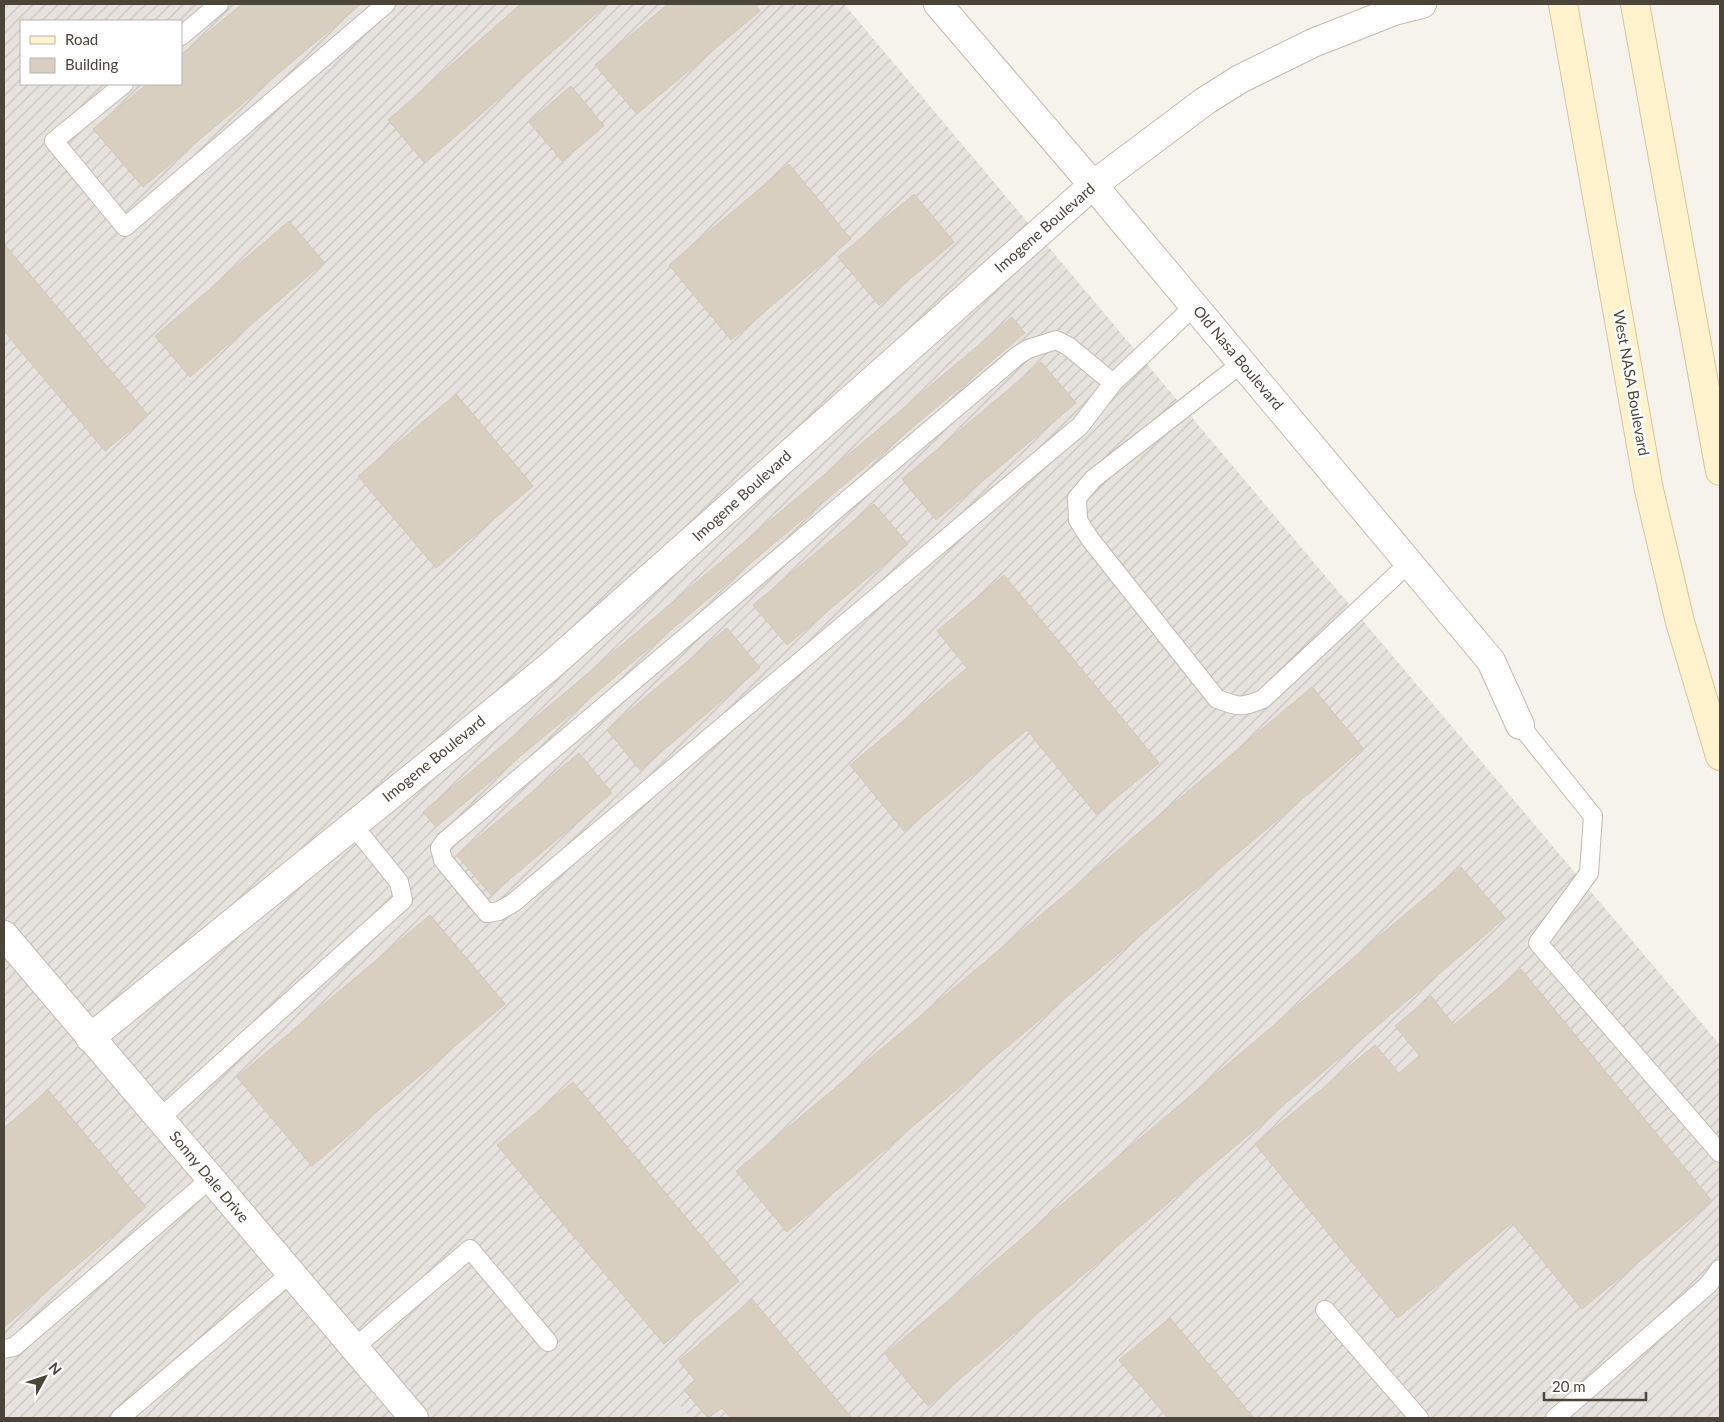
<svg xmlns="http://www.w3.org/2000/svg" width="1724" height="1422" viewBox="0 0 1724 1422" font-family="Lato,sans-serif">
<defs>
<pattern id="industrial-furrows" width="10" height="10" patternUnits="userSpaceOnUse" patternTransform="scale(1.25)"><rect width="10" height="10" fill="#e6e2dd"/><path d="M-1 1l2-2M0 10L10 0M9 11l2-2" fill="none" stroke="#c7c3be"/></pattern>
</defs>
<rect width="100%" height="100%" fill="#f6f3ec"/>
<path fill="url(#industrial-furrows)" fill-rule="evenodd" d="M4 4H844L1720 1045V1418H4ZM21 21H181V84H21Z"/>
<path fill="#e5e3e0" d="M676 1401 691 1418H656Z"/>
<g fill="#d8cfc1" stroke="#d3c7b4">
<path d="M242 4H361L143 187 93 129 147 84H181V55Z"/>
<path d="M521 4H607L425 163 388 120Z"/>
<path d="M668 4H754L760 11 637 114 595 65Z"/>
<path d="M571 86 604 126 562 161 529 122Z"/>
<path d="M789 164 851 239 731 340 669 265Z"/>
<path d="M914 194 954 242 879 305 838 257Z"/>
<path d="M289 221 324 262 190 377 155 336Z"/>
<path d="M4 244 148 415 105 451 4 331Z"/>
<path d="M1012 317 1025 333 436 827 423 812Z"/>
<path d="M1041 362 1076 403 936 520 902 479Z"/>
<path d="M456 394 533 486 436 568 358 476Z"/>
<path d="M874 504 908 544 787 645 753 605Z"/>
<path d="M1004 575 1159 763 1096 814 1027 730 904 831 850 765 967 668 937 631Z"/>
<path d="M727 628 760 668 640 770 607 730Z"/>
<path d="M1312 687 1363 748 787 1232 736 1171Z"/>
<path d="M579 753 612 793 491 895 457 855Z"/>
<path d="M1461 867 1505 918 928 1406 885 1354Z"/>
<path d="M430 915 505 1004 312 1166 237 1077Z"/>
<path d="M1521 969 1712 1201 1582 1309 1512 1223 1398 1318 1255 1144 1375 1045 1399 1073 1420 1056 1395 1026 1431 996 1454 1025Z"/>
<path d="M573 1082 739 1281 664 1344 497 1145Z"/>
<path d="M48 1090 146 1207 4 1327V1128Z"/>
<path d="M752 1299 852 1418H731L722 1408 708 1418 684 1390 695 1380 679 1361Z"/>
<path d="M1170 1318 1254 1418H1168L1119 1360Z"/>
</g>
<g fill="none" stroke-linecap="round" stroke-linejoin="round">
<g stroke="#c2bbae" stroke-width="20">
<g id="service">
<path d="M181 36 219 4"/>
<path d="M124 84 54 141 125 227 386 4"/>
<path d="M1242 363 1093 479 1077 498 1078 520 1090 539 1217 699C1238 707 1242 708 1263 699L1409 563"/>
<path d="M1113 383 1068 346 1056 340 1028 349 1017 356 445 841 440 848 443 860 487 913 499 911 513 903 1080 426 1113 383 1194 306"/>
<path d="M1520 725 1593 816 1589 873 1538 943 1720 1153"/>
<path d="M159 1119 403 900 399 882 353 825"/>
<path d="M1325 1310 1419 1418"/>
<path d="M354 1348 470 1249 548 1342"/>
<path d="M4 1349 14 1347 210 1179"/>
<path d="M120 1418 291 1273"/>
<path d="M1555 1418 1708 1285 1720 1269"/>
</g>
</g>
<g stroke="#c2bbae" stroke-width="30">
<g id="minor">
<path d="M938 4 1093 185 1491 661 1520 725"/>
<path d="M4 935 414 1418"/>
<path d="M90 1038 549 667 1093 185 1205 101 1240 79 1313 43 1394 11 1422 4"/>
</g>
</g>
<g stroke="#d6c79b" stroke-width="30">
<g id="secondary">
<path d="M1563 4 1649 490 1680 622 1720 756"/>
<path d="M1635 4 1720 471"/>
</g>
</g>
<use href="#service" stroke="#fff" stroke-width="18"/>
<use href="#minor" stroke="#fff" stroke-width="28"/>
<use href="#secondary" stroke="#fff3cd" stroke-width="28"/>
</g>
<g text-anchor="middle" stroke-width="5" stroke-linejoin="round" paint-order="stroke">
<g font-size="15" fill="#4b4439" stroke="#fff">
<text transform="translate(1045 228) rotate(-41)" y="5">Imogene Boulevard</text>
<text transform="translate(1238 358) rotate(50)" y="5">Old Nasa Boulevard</text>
<text transform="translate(1631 383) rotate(80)" y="5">West NASA Boulevard</text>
<text transform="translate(742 496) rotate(-42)" y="5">Imogene Boulevard</text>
<text transform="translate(434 759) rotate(-39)" y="5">Imogene Boulevard</text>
<text transform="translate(209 1177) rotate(50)" y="5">Sonny Dale Drive</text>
</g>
</g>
<rect width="1724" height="1422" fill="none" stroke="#4b4439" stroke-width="10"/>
<rect x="20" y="20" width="162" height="65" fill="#ffffff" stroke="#b7b4b0"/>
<rect x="30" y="36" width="25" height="8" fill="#fff3cd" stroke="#b7b4b0"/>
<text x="65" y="45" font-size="15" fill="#4b4439">Road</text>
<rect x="30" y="58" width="25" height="15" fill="#d8cfc1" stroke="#b7b4b0"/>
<text x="65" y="70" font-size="15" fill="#4b4439">Building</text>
<g transform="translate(45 1377) rotate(50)" stroke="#ffffff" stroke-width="4" paint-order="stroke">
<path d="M0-4L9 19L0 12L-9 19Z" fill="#4b4439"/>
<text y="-8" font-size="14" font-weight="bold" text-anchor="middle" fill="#4b4439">N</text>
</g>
<path d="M1544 1392v8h102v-8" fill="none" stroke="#4b4439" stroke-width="2.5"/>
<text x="1552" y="1392" font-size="15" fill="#4b4439" stroke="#ffffff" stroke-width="4" paint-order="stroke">20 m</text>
</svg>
